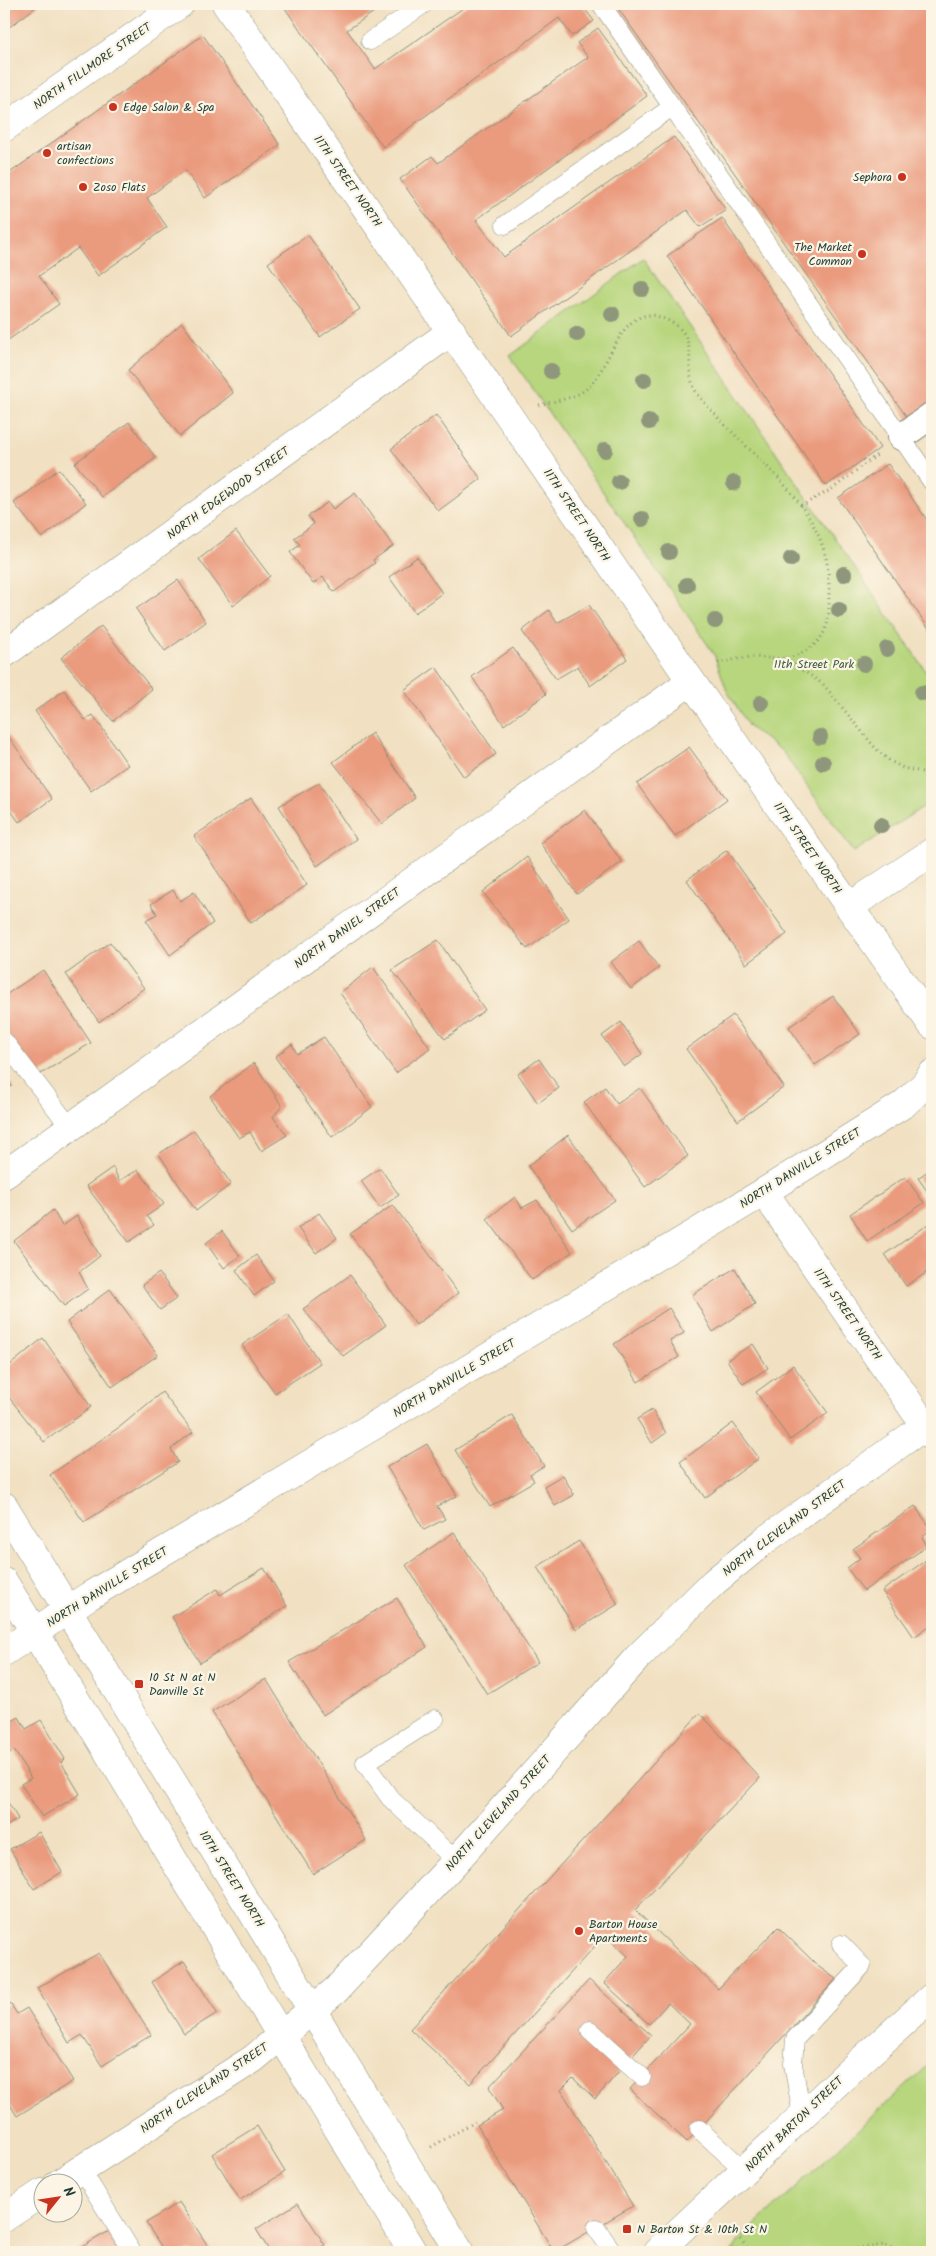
<svg xmlns="http://www.w3.org/2000/svg" width="936" height="2256" viewBox="0 0 936 2256" font-family="Kalam,sans-serif">
<rect width="100%" height="100%" fill="#fcf5e5"/>
<filter id="ink" filterUnits="userSpaceOnUse"><feTurbulence type="fractalNoise" baseFrequency=".02" numOctaves="2"/><feDisplacementMap in="SourceGraphic" scale="10" xChannelSelector="R" yChannelSelector="G"/><feConvolveMatrix kernelMatrix="1 2 1 2 8 2 1 2 1" color-interpolation-filters="sRGB"/></filter>
<filter id="wash" filterUnits="userSpaceOnUse"><feTurbulence type="fractalNoise" baseFrequency=".0096" numOctaves="4" result="noise"/><feDisplacementMap in="SourceGraphic" scale="20" xChannelSelector="R" yChannelSelector="G"/><feGaussianBlur stdDeviation="1.12" result="paint"/><feColorMatrix in="noise" values="0 0 0 0 0 0 0 0 0 0 0 0 0 0 0 0 0 1.4 0 .05"/><feComposite in="paint" operator="in"/></filter>
<g filter="url(#wash)">
<rect width="100%" height="100%" fill="#f1e0c1"/>
<g fill="#b7d67d" stroke="#6b8a58">
<path d="M643 258 932 680V801L854 852 782 751 749 727 727 691 714 654 510 356Z"/>
<path d="M932 2061V2252H732L740 2239Z"/>
</g>
<g id="blocks">
<g fill="#ea9a7d">
<path d="M4 4H40L4 31Z"/>
<path d="M282 4H386L347 30 375 69 469 4H581L594 21 572 36 559 18 383 147Z"/>
<path d="M615 4H932V409L911 423Z"/>
<path d="M598 28 647 96 476 220 504 257 674 137 726 210 700 227 687 210 511 336 400 179 432 156 438 163 588 57 577 43Z"/>
<path d="M203 35 280 145 205 198 185 170 147 198 167 227 98 276 78 248 39 276 59 304 4 343V177Z"/>
<path d="M722 218 880 448 826 486 667 256Z"/>
<path d="M308 235 360 309 320 337 268 263Z"/>
<path d="M182 323 233 393 180 436 128 370Z"/>
<path d="M436 415 481 479 438 511 391 449Z"/>
<path d="M129 422 156 458 102 497 75 463Z"/>
<path d="M888 464 932 527V633L838 498Z"/>
<path d="M59 469 86 503 42 538 14 503Z"/>
<path d="M355 493 393 546 373 560 375 563 334 592 323 577 313 584 290 552 300 545 294 538 314 524 308 516 328 502 333 509Z"/>
<path d="M236 531 270 576 233 606 199 559Z"/>
<path d="M417 557 442 593 415 613 389 577Z"/>
<path d="M178 580 206 622 165 651 136 609Z"/>
<path d="M589 605 627 659 590 686 578 666 556 679 522 631 549 610 557 623Z"/>
<path d="M101 626 152 689 113 721 61 658Z"/>
<path d="M513 648 546 694 504 725 472 677Z"/>
<path d="M436 667 496 754 464 777 404 690Z"/>
<path d="M64 690 85 720 93 715 128 765 91 791 35 711Z"/>
<path d="M4 730 52 799 19 822 4 801Z"/>
<path d="M372 733 415 798 382 824 333 762Z"/>
<path d="M689 747 727 799 675 836 637 784Z"/>
<path d="M319 783 356 839 317 866 279 806Z"/>
<path d="M251 798 307 885 251 923 194 836Z"/>
<path d="M585 810 622 862 577 894 540 843Z"/>
<path d="M727 850 787 934 746 964 687 880Z"/>
<path d="M527 857 569 919 527 949 483 892Z"/>
<path d="M173 890 180 901 194 892 213 923 170 955 146 920 157 914 151 904Z"/>
<path d="M438 940 485 1010 445 1039 392 970Z"/>
<path d="M639 941 659 968 631 989 611 962Z"/>
<path d="M110 942 144 988 99 1022 66 974Z"/>
<path d="M373 967 430 1048 396 1073 340 993Z"/>
<path d="M43 970 91 1043 34 1078 4 1037V996Z"/>
<path d="M833 996 860 1034 815 1065 789 1027Z"/>
<path d="M733 1015 784 1087 738 1121 686 1049Z"/>
<path d="M621 1022 642 1054 624 1067 602 1036Z"/>
<path d="M324 1037 372 1107 332 1137 275 1057 292 1044 297 1054Z"/>
<path d="M539 1059 559 1088 538 1103 518 1074Z"/>
<path d="M254 1063 282 1106 273 1117 287 1135 261 1151 250 1132 239 1138 210 1096Z"/>
<path d="M4 1074 12 1086 4 1091Z"/>
<path d="M605 1087 617 1104 640 1088 688 1156 645 1187 584 1102Z"/>
<path d="M194 1130 231 1184 196 1211 159 1154Z"/>
<path d="M568 1135 615 1200 572 1229 528 1166Z"/>
<path d="M113 1167 119 1181 138 1170 164 1204 147 1216 154 1225 129 1242 86 1186Z"/>
<path d="M380 1168 399 1195 380 1208 361 1181Z"/>
<path d="M932 1168V1198L918 1178Z"/>
<path d="M905 1177 924 1203 867 1241 850 1214Z"/>
<path d="M515 1197 522 1208 537 1200 572 1252 532 1280 487 1219Z"/>
<path d="M393 1205 458 1293 416 1325 350 1234Z"/>
<path d="M53 1210 62 1226 77 1216 100 1256 79 1272 88 1289 64 1306 14 1241Z"/>
<path d="M319 1213 337 1238 316 1253 298 1228Z"/>
<path d="M932 1222V1269L906 1286 885 1254Z"/>
<path d="M222 1231 240 1256 224 1268 206 1243Z"/>
<path d="M256 1255 274 1281 254 1296 236 1270Z"/>
<path d="M735 1268 755 1304 713 1332 692 1295Z"/>
<path d="M159 1273 177 1298 160 1310 142 1285Z"/>
<path d="M350 1275 386 1325 343 1356 303 1309Z"/>
<path d="M110 1289 158 1355 112 1387 67 1322Z"/>
<path d="M669 1308 684 1333 670 1341 679 1357 638 1382 614 1344Z"/>
<path d="M288 1314 320 1363 275 1393 242 1345Z"/>
<path d="M43 1338 91 1407 44 1442 4 1391V1370Z"/>
<path d="M753 1344 768 1368 743 1384 727 1360Z"/>
<path d="M793 1365 828 1413 790 1440 756 1392Z"/>
<path d="M162 1392 193 1432 171 1449 178 1462 84 1522 50 1475 121 1426Z"/>
<path d="M652 1410 666 1433 652 1443 637 1419Z"/>
<path d="M512 1415 544 1466 530 1474 534 1481 490 1507 455 1450Z"/>
<path d="M733 1423 759 1458 705 1498 680 1462Z"/>
<path d="M427 1444 457 1496 437 1506 445 1519 424 1530 387 1467Z"/>
<path d="M563 1475 574 1495 555 1506 544 1486Z"/>
<path d="M915 1506 931 1529 922 1537 927 1546 864 1591 847 1568 860 1558 853 1549Z"/>
<path d="M454 1532 538 1662 487 1694 406 1565Z"/>
<path d="M579 1541 618 1604 576 1630 537 1567Z"/>
<path d="M932 1556V1624L914 1637 882 1591Z"/>
<path d="M264 1568 287 1606 200 1663 172 1617 217 1589 220 1595Z"/>
<path d="M397 1598 427 1647 323 1715 289 1662Z"/>
<path d="M266 1679 366 1840 313 1874 212 1712Z"/>
<path d="M700 1713 760 1778 635 1910 718 1989 778 1927 819 1967 836 1979 687 2142 630 2089 690 2024 668 2003 649 2024 604 1983 628 1956 605 1935 470 2084 410 2029Z"/>
<path d="M19 1717 26 1729 41 1720 65 1759 61 1762 80 1794 42 1817 21 1784 31 1778 14 1750 10 1753 4 1744V1726Z"/>
<path d="M4 1796 18 1819 4 1828Z"/>
<path d="M39 1832 62 1872 34 1889 10 1849Z"/>
<path d="M99 1953 151 2035 102 2066 82 2035 69 2043 37 1988Z"/>
<path d="M184 1961 217 2013 184 2034 152 1982Z"/>
<path d="M589 1980 651 2035 595 2099 573 2078 561 2090 633 2206 554 2252 477 2125 503 2110 489 2087Z"/>
<path d="M10 2003 17 2014 27 2008 73 2081 17 2116 4 2095V2007Z"/>
<path d="M257 2126 285 2172 240 2200 212 2154Z"/>
<path d="M179 2202 212 2252H165L146 2223Z"/>
<path d="M298 2203 325 2245 313 2252H270L256 2229Z"/>
<path d="M111 2230 124 2252H73Z"/>
</g>
</g>
</g>
<g filter="url(#ink)">
<use href="#blocks" fill-opacity="0" stroke="#888e7a" stroke-width="1"/>
<g fill="none" stroke-linecap="round" stroke-linejoin="round">
<g stroke="#888e7a" stroke-width="19">
<g id="service">
<path d="M601 4 932 482"/>
<path d="M370 41 424 4"/>
<path d="M505 225 672 107"/>
<path d="M4 1041 70 1127"/>
<path d="M435 1719 365 1763 390 1798 456 1861"/>
<path d="M590 2030 642 2077"/>
<path d="M802 2115 793 2064 795 2039 862 1966 841 1944"/>
<path d="M699 2129 745 2171"/>
<path d="M81 2169 132 2252"/>
<path d="M596 2228 613 2252"/>
</g>
</g>
<g stroke="#888e7a" stroke-width="28">
<path id="pedestrian" d="M901 437 932 415"/>
</g>
<g stroke="#888e7a" stroke-width="29">
<g id="minor">
<path d="M226 4 691 681 932 1025"/>
<path d="M4 128 180 4"/>
<path d="M4 654 452 331"/>
<path d="M849 907 932 852"/>
<path d="M4 1175 691 681"/>
<path d="M764 1192 932 1436"/>
<path d="M4 1652 89 1596 764 1192 904 1104 924 1085 932 1074"/>
<path d="M58 2184 253 2059 336 1990 456 1861 637 1658 714 1582 765 1540 925 1426"/>
<path d="M4 2218 42 2193"/>
</g>
</g>
<g stroke="#888e7a" stroke-width="29">
<path id="tertiary" d="M657 2252 854 2067 932 1997"/>
</g>
<g stroke="#888e7a" stroke-width="29">
<g id="secondary">
<path d="M4 1506 460 2252"/>
<path d="M4 1582 413 2252"/>
</g>
</g>
<g stroke="#888e7a" stroke-width="3" stroke-dasharray="1 4" stroke-linecap="butt">
<path d="M539 405C554 401 573 399 585 390 609 372 617 316 650 315 657 315 665 319 671 322 702 340 681 370 697 393 737 447 806 486 825 554 829 568 829 585 829 600 830 626 824 643 799 654 783 662 767 657 751 657 740 658 728 661 717 663"/>
<path d="M801 506 832 489 877 455"/>
<path d="M786 659 823 684 876 749 890 761 903 768 932 774"/>
<path d="M431 2147 475 2122"/>
<path d="M740 2239 751 2252"/>
<path d="M848 2252 851 2249 884 2245 903 2252"/>
<path d="M928 2252 932 2251"/>
</g>
<use href="#service" stroke="#fff" stroke-width="18"/>
<use href="#pedestrian" stroke="#fff" stroke-width="26"/>
<use href="#minor" stroke="#fff" stroke-width="28"/>
<use href="#tertiary" stroke="#fff" stroke-width="28"/>
<use href="#secondary" stroke="#fff" stroke-width="28"/>
</g>
<g fill="#8e977c">
<circle cx="642" cy="289" r="8"/>
<circle cx="612" cy="314" r="8"/>
<circle cx="577" cy="334" r="8"/>
<circle cx="551" cy="371" r="8"/>
<circle cx="644" cy="380" r="8"/>
<circle cx="649" cy="422" r="8"/>
<circle cx="605" cy="450" r="8"/>
<circle cx="619" cy="482" r="8"/>
<circle cx="734" cy="483" r="8"/>
<circle cx="642" cy="519" r="8"/>
<circle cx="669" cy="552" r="8"/>
<circle cx="791" cy="559" r="8"/>
<circle cx="844" cy="574" r="8"/>
<circle cx="687" cy="585" r="8"/>
<circle cx="839" cy="610" r="8"/>
<circle cx="715" cy="621" r="8"/>
<circle cx="887" cy="649" r="8"/>
<circle cx="864" cy="664" r="8"/>
<circle cx="922" cy="693" r="8"/>
<circle cx="761" cy="703" r="8"/>
<circle cx="820" cy="737" r="8"/>
<circle cx="823" cy="763" r="8"/>
<circle cx="881" cy="825" r="8"/>
</g>
</g>
<g fill="#c8321e" stroke="#fcf5e5" stroke-width="2">
<circle cx="113" cy="107" r="5"/>
<circle cx="47" cy="153" r="5"/>
<circle cx="902" cy="177" r="5"/>
<circle cx="83" cy="187" r="5"/>
<circle cx="862" cy="254" r="5"/>
<rect x="134" y="1679" width="10" height="10" rx="2.5"/>
<circle cx="579" cy="1931" r="5"/>
<rect x="622" y="2224" width="10" height="10" rx="2.5"/>
</g>
<g text-anchor="middle" stroke-width="4.5" stroke-linejoin="round" paint-order="stroke">
<g font-size="12" fill="#1f3d34" stroke="#fcf5e5">
<text transform="translate(92 66) rotate(-35)" y="4">NORTH FILLMORE STREET</text>
<text transform="translate(348 181) rotate(55)" y="4">11TH STREET NORTH</text>
<text transform="translate(228 493) rotate(-36)" y="4">NORTH EDGEWOOD STREET</text>
<text transform="translate(577 515) rotate(56)" y="4">11TH STREET NORTH</text>
<text transform="translate(808 848) rotate(55)" y="4">11TH STREET NORTH</text>
<text transform="translate(347 928) rotate(-36)" y="4">NORTH DANIEL STREET</text>
<text transform="translate(800 1168) rotate(-32)" y="4">NORTH DANVILLE STREET</text>
<text transform="translate(848 1314) rotate(55)" y="4">11TH STREET NORTH</text>
<text transform="translate(454 1378) rotate(-31)" y="4">NORTH DANVILLE STREET</text>
<text transform="translate(784 1528) rotate(-37)" y="4">NORTH CLEVELAND STREET</text>
<text transform="translate(107 1587) rotate(-32)" y="4">NORTH DANVILLE STREET</text>
<text transform="translate(498 1813) rotate(-48)" y="4">NORTH CLEVELAND STREET</text>
<text transform="translate(232 1879) rotate(58)" y="4">10TH STREET NORTH</text>
<text transform="translate(204 2088) rotate(-34)" y="4">NORTH CLEVELAND STREET</text>
<text transform="translate(794 2124) rotate(-44)" y="4">NORTH BARTON STREET</text>
</g>
<g font-size="12" fill="#1f3d34" stroke="#fcf5e5" text-anchor="start">
<text x="123" y="111">Edge Salon &amp; Spa</text>
<text x="57" y="150">artisan<tspan x="57" dy="14">confections</tspan></text>
<text x="892" y="181" text-anchor="end">Sephora</text>
<text x="93" y="191">Zoso Flats</text>
<text x="852" y="251" text-anchor="end">The Market<tspan x="852" dy="14">Common</tspan></text>
<text x="149" y="1681">10 St N at N<tspan x="149" dy="14">Danville St</tspan></text>
<text x="589" y="1928">Barton House<tspan x="589" dy="14">Apartments</tspan></text>
<text x="637" y="2233">N Barton St &amp; 10th St N</text>
</g>
<g font-size="12" fill="#3d5c43" stroke="#fcf5e5">
<text x="814" y="668">11th Street Park</text>
</g>
</g>
<rect width="936" height="2256" fill="none" stroke="#fcf5e5" stroke-width="20"/>
<g transform="translate(58 2198) rotate(60)"><circle r="24" fill="#fcf5e5" stroke="#a4ab9e"/>
<path d="M0-4L9 19L0 12L-9 19Z" fill="#c8321e"/>
<text y="-8" font-size="14" font-weight="bold" text-anchor="middle" fill="#1f3d34">N</text>
</g>
</svg>
